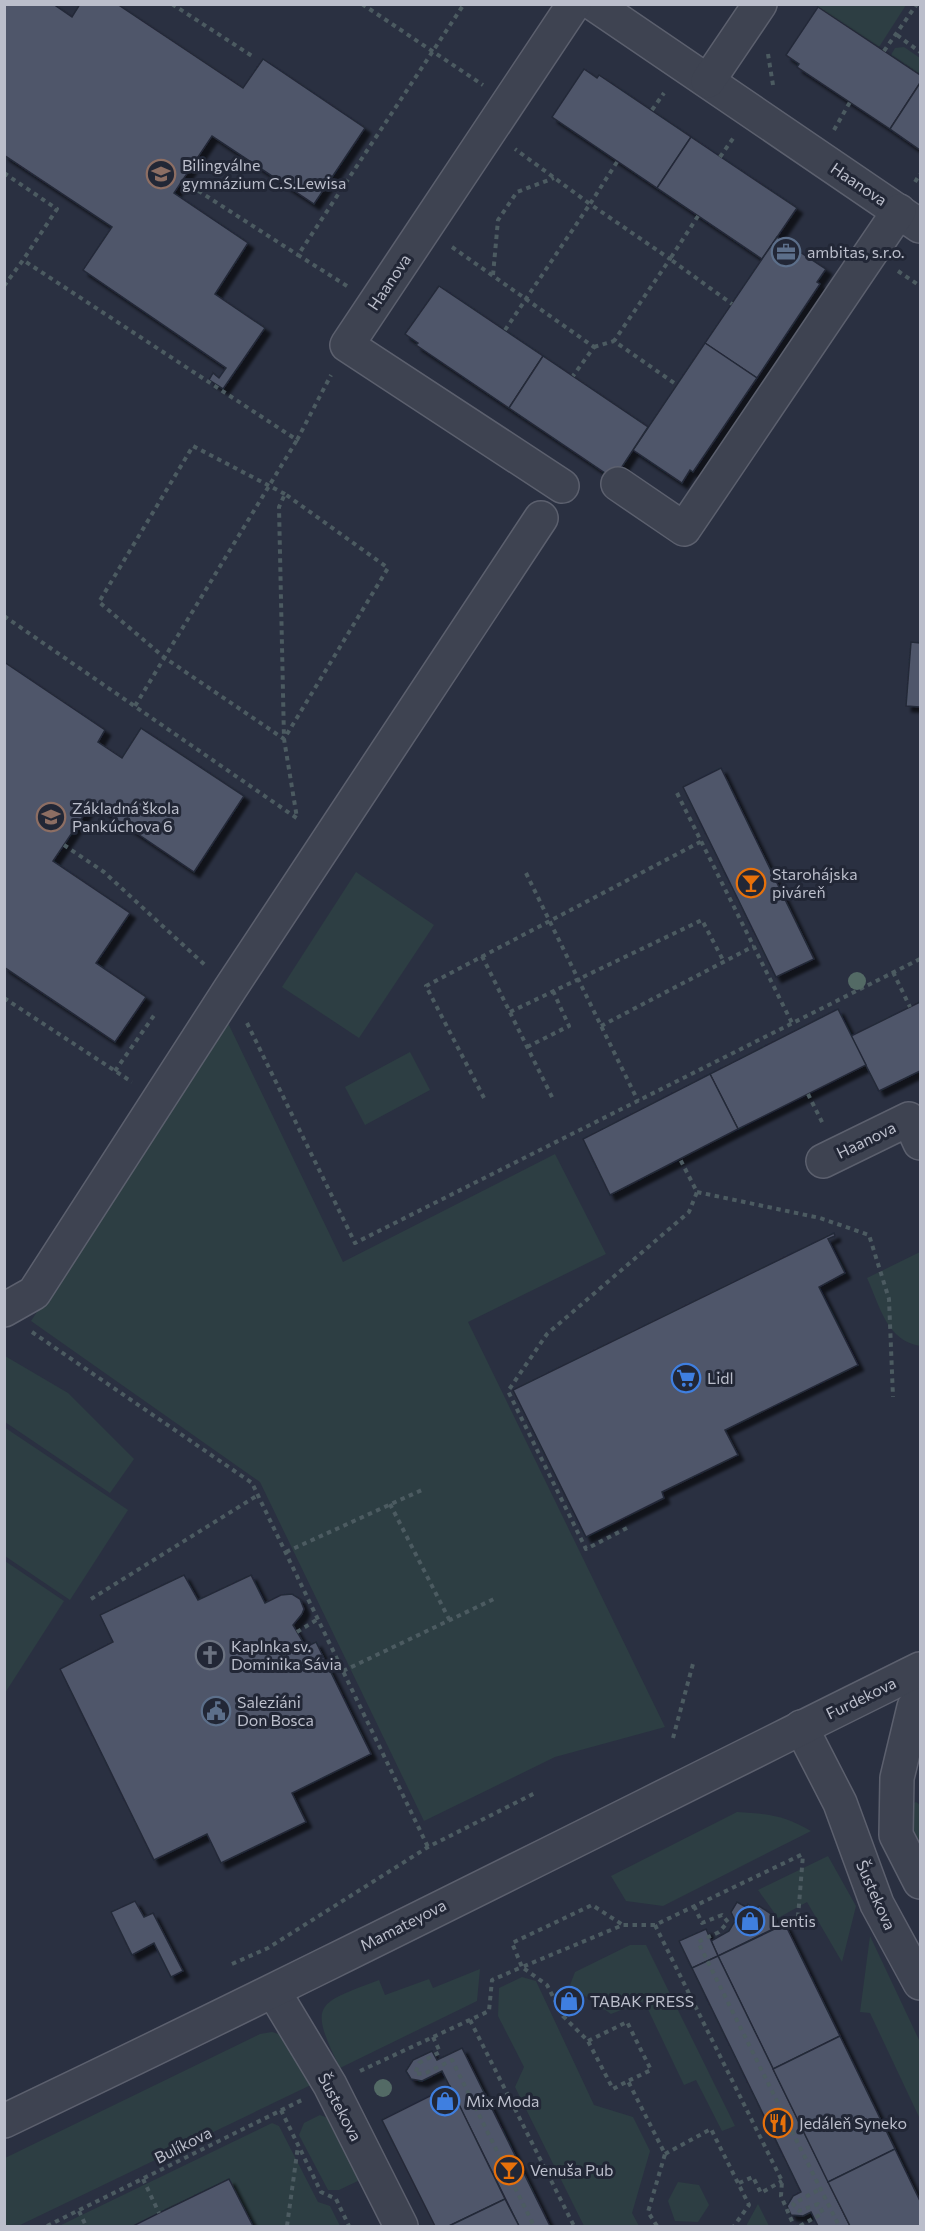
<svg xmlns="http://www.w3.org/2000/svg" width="925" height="2231" viewBox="0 0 925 2231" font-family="Commissioner,sans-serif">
<defs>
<filter id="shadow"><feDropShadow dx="5.5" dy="5.5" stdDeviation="1.5" flood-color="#0009"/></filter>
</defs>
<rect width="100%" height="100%" fill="#2a3041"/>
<g fill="#2d3e43">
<path d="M819 5 906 4V5L879 47 818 7Z"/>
<path d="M904 47 920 58V75L891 55 895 48Z"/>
<path d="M356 872 434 925 359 1038 282 987Z"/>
<path d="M228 1023 343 1262 555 1154 606 1254 468 1322 665 1727 555 1757 424 1821 260 1482 31 1321Z"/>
<path d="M410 1052 430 1090 365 1125 345 1087Z"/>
<path d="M920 1252V1346C886 1340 880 1306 867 1278Z"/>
<path d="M5 1356 68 1393 134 1459 110 1493 5 1422Z"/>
<path d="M4 1427 128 1510 70 1600 5 1556Z"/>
<path d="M5 1561 64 1601 5 1693Z"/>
<path d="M916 1802 920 1805V1843L912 1827 908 1806Z"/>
<path d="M737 1812C768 1814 783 1815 811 1831L663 1906 626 1901 611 1876Z"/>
<path d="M828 1856 856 1906 842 1962 807 1902 778 1918 758 1890Z"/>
<path d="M870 1936 920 2042V2119L870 2013 860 2012Z"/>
<path d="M630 1945H646L735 2126 722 2131 696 2080 684 2085 644 2001 611 2014 570 1985 575 1972Z"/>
<path d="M480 1969 477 2001 340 2068C308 2003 316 2004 379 1980L385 1995 429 1979 433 1988Z"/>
<path d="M522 1977 536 1981 594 2105 633 2117 650 2151 632 2213 639 2226H584L515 2087 524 2067 498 2016 499 1988Z"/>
<path d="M272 2032 289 2037 315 2083 18 2226H5V2158L260 2034Z"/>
<path d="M320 2115 331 2119 362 2179 339 2190H328L299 2135 304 2123Z"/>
<path d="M272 2123 279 2126 318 2202 330 2206 340 2226H59Z"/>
<path d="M678 2182 699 2185 709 2205 698 2222 675 2221 668 2201Z"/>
<path d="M758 2204 769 2226H746Z"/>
</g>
<g fill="#50566a" stroke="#242938" stroke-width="1.5" filter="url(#shadow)">
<path d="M4 4H53L72 17 80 4H117L243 88 263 59 365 128 314 204 212 136 174 193 248 243 215 294 265 328 223 389 209 380 213 373 219 378 226 368 83 270 112 227 4 155Z"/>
<path d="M818 7 920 75V83L890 129 797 67 799 64 786 55Z"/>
<path d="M584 69 597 78 599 75 691 137 657 188 552 117Z"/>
<path d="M920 83V150L890 129Z"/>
<path d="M691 137 797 208 762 259 657 188Z"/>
<path d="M777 237 826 269 817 282 820 284 757 378 705 343Z"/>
<path d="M439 286 543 356 509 408 416 345 418 343 405 334Z"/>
<path d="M705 343 757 378 693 472 690 470 682 483 633 450Z"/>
<path d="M543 356 648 427 614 479 509 408Z"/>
<path d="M911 642 920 643V707L906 706Z"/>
<path d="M4 662 105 730 98 742 122 758 141 728 244 796 194 872 92 803 53 861 130 913 96 963 146 997 115 1042 4 967Z"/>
<path d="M721 768 814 959 776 977 683 787Z"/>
<path d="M920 1002V1071L879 1091 851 1036Z"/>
<path d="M838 1009 866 1065 738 1129 710 1074Z"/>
<path d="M710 1074 738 1129 610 1195 583 1139Z"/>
<path d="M834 1233 835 1236 828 1239 845 1273 819 1287 858 1365 725 1430 738 1455 662 1492 664 1498 586 1537 513 1390Z"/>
<path d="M184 1575 198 1600 251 1575 265 1603 281 1595 292 1594 300 1599 304 1609 302 1614 293 1625 306 1647 316 1642 371 1754 292 1793 306 1822 221 1863 207 1834 154 1860 60 1669 113 1642 100 1615Z"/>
<path d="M135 1901 144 1917 153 1913 183 1971 171 1977 154 1943 132 1955 111 1912Z"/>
<path d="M737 1902 746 1907 748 1904 756 1910 759 1906 771 1914 777 1927 718 1956 711 1941 729 1931 735 1921 731 1912Z"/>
<path d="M785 1924 840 2036 773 2069 718 1956Z"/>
<path d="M706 1929 718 1956 692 1968 679 1941Z"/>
<path d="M718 1956 850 2226H818L811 2212 803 2216 791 2215 787 2206 793 2196 801 2192 692 1968Z"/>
<path d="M840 2036 895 2149 828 2182 773 2069Z"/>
<path d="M462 2048 550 2226H519L442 2071 422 2081 411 2079 406 2071 413 2060 432 2051 437 2060Z"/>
<path d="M450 2086 505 2199 449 2226H435L382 2120Z"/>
<path d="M895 2149 920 2201V2226H850L828 2182Z"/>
<path d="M229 2179 253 2226H133L159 2213Z"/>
<path d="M505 2199 519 2226H449Z"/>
</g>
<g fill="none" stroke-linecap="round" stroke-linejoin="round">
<g stroke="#5c606e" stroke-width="36">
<g id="minor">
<path d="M594 4 920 226"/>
<path d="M708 81 760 4"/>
<path d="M618 484 684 529 899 211"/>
<path d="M562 486 347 345 574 4"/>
<path d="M823 1161 909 1119 920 1143"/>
<path d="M4 1310 34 1293 230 989 541 518"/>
<path d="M920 1699 914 1707 897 1778 896 1835 920 1882"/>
<path d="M801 1727 840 1803 877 1904 920 1983"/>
<path d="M274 1992 330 2085 401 2226"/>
<path d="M4 2121C312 1974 615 1820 920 1669"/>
</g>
</g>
<g stroke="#4c5b61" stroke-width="4" stroke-dasharray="4.5 4.5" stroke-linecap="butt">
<path d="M172 4 252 56"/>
<path d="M362 4 483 85"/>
<path d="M897 35 920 52"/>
<path d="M884 51 917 4"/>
<path d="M768 54 773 85"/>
<path d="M652 110 664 93"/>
<path d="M834 130 850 102"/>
<path d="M720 157 734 137"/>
<path d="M617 162 590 204 670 259 614 341 677 385"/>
<path d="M4 173 57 209 23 260"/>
<path d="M183 181 298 255"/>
<path d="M915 182 920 174"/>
<path d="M698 216 670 259 732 304"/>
<path d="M452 247 594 347 573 376"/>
<path d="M898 271 920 286"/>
<path d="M493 275 498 220 517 192 554 178"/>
<path d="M4 286 23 260 297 440 331 375"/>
<path d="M347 286 298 255 464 4"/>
<path d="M505 330 590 204 515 149"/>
<path d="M594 347 614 341"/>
<path d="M285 494 193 446 99 602 165 658 284 739 388 568 285 494 279 507 284 739 297 818"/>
<path d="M4 616 298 819"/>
<path d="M135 706 297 440"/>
<path d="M677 793 792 1023"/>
<path d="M64 845 104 872 206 966"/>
<path d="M526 873 638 1101"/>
<path d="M482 956 553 1099"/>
<path d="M893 972 910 1007"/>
<path d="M4 998 132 1082"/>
<path d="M510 1012 702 920 724 962"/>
<path d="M247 1023 355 1243 920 959"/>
<path d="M601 1026 754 946"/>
<path d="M527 1047 569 1026 553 991"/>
<path d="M115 1071 155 1014"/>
<path d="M808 1094 824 1126"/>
<path d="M484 1098 426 986 702 841"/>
<path d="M697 1192 820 1218 869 1235 889 1299 893 1397"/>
<path d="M32 1332 252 1483 428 1847"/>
<path d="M390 1504 450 1621"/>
<path d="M627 1528 586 1549 508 1391 547 1334 689 1212 697 1192 680 1159"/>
<path d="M286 1552 424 1489"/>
<path d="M91 1599 258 1495"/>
<path d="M297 1632 318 1619"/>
<path d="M343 1671 496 1598"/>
<path d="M673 1738 694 1660"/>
<path d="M694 1906 702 1923 722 1915 728 1922 719 1932 698 1942 839 2226"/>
<path d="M798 1917 803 1855"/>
<path d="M655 1925 782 2181 781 2196 794 2226"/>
<path d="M232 1964 268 1948 428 1847 537 1792"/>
<path d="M470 2020 574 2226"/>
<path d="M433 2037 440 2052 419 2063 415 2074 426 2073 452 2060 534 2226"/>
<path d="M588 2041 627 2022 651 2070 628 2081"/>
<path d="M360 2071 489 2011 492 1980 522 1967 512 1943 592 1905 623 1925"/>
<path d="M281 2110 321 2192 336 2199 349 2226"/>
<path d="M665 2154 711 2129 749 2205 734 2226"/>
<path d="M143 2179 159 2213"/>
<path d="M739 2183 753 2177 761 2193 782 2181"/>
<path d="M79 2211 86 2226"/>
<path d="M47 2226 302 2100"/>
<path d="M287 2226 298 2146"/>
<path d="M657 2226 648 2212 665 2154 628 2081 613 2089 588 2041 563 2016 547 1985 522 1967 623 1925H655L803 1854"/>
<path d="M800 2226 823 2213 818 2204 799 2211 793 2204 820 2189"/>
</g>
<use href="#minor" stroke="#3e4351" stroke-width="33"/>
</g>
<g fill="#536a65">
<circle cx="857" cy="981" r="9"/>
<circle cx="383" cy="2088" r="9"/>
</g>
<defs>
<g id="school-ring" transform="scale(1.5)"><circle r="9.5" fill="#222736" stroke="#8d6e63" stroke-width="1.5"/><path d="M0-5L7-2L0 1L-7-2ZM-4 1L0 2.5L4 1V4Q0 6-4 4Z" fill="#8d6e63"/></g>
<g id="office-ring" transform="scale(1.5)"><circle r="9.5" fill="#222736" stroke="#5c6f8a" stroke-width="1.5"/><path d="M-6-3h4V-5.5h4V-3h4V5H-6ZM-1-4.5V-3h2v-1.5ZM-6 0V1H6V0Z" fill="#5c6f8a"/></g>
<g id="bar-ring" transform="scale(1.5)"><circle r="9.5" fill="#222736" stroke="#e8710a" stroke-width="1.5"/><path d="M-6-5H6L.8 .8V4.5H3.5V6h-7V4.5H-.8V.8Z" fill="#e8710a"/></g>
<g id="supermarket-ring" transform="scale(1.5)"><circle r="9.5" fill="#222736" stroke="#3f7fe0" stroke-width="1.5"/><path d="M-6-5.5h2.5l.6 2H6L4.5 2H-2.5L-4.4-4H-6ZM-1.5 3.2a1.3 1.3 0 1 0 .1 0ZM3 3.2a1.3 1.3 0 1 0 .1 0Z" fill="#3f7fe0"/></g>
<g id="church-ring" transform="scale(1.5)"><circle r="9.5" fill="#222736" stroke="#6b7280" stroke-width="1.5"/><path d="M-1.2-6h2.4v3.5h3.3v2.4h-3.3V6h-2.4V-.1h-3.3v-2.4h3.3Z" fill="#6b7280"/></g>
<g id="civic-ring" transform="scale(1.5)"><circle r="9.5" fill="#222736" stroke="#5c6f8a" stroke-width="1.5"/><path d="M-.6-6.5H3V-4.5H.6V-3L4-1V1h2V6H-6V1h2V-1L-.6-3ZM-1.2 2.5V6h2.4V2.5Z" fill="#5c6f8a"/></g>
<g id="shop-ring" transform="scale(1.5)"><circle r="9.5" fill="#222736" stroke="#3f7fe0" stroke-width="1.5"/><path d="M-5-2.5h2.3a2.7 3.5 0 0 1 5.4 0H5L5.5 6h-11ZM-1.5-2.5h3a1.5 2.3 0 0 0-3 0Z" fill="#3f7fe0"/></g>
<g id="restaurant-ring" transform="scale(1.5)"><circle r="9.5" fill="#222736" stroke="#e8710a" stroke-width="1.5"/><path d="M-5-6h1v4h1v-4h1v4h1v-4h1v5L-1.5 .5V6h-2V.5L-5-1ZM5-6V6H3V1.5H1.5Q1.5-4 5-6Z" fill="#e8710a"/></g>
</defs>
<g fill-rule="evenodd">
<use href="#school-ring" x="161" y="174"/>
<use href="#office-ring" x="786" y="252"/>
<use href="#school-ring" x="51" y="817"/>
<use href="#bar-ring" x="751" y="883"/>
<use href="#supermarket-ring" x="686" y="1378"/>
<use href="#church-ring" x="210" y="1655"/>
<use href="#civic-ring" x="216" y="1711"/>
<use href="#shop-ring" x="750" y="1921"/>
<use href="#shop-ring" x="569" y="2001"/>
<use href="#shop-ring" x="445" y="2101"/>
<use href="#restaurant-ring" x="778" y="2123"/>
<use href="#bar-ring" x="509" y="2170"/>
</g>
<g text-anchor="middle" stroke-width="6" stroke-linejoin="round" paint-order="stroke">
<g font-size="16" fill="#bbbecb" stroke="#222736" text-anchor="start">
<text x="182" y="171">Bilingválne<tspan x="182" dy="18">gymnázium C.S.Lewisa</tspan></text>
<text x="807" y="258">ambitas, s.r.o.</text>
<text x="72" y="814">Základná škola<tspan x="72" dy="18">Pankúchova 6</tspan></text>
<text x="772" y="880">Starohájska<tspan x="772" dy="18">piváreň</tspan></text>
<text x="707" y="1384">Lidl</text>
<text x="231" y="1652">Kaplnka sv.<tspan x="231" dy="18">Dominika Sávia</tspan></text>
<text x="237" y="1708">Saleziáni<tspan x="237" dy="18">Don Bosca</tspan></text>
<text x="771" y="1927">Lentis</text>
<text x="590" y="2007">TABAK PRESS</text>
<text x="466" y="2107">Mix Moda</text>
<text x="799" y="2129">Jedáleň Syneko</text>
<text x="530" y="2176">Venuša Pub</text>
</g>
<g font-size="16" fill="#bbbecb" stroke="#222736">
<text transform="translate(859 184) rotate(34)" y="6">Haanova</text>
<text transform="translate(389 282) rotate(-56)" y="6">Haanova</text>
<text transform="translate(866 1140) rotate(-26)" y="6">Haanova</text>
<text transform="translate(861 1698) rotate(-26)" y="6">Furdekova</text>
<text transform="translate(876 1895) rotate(66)" y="6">Šustekova</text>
<text transform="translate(403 1925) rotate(-27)" y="6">Mamateyova</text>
<text transform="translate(340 2107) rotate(62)" y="6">Šustekova</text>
<text transform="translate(183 2145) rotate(-27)" y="6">Bulíkova</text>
</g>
</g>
<rect width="925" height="2231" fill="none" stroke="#bbbecb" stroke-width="12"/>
</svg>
